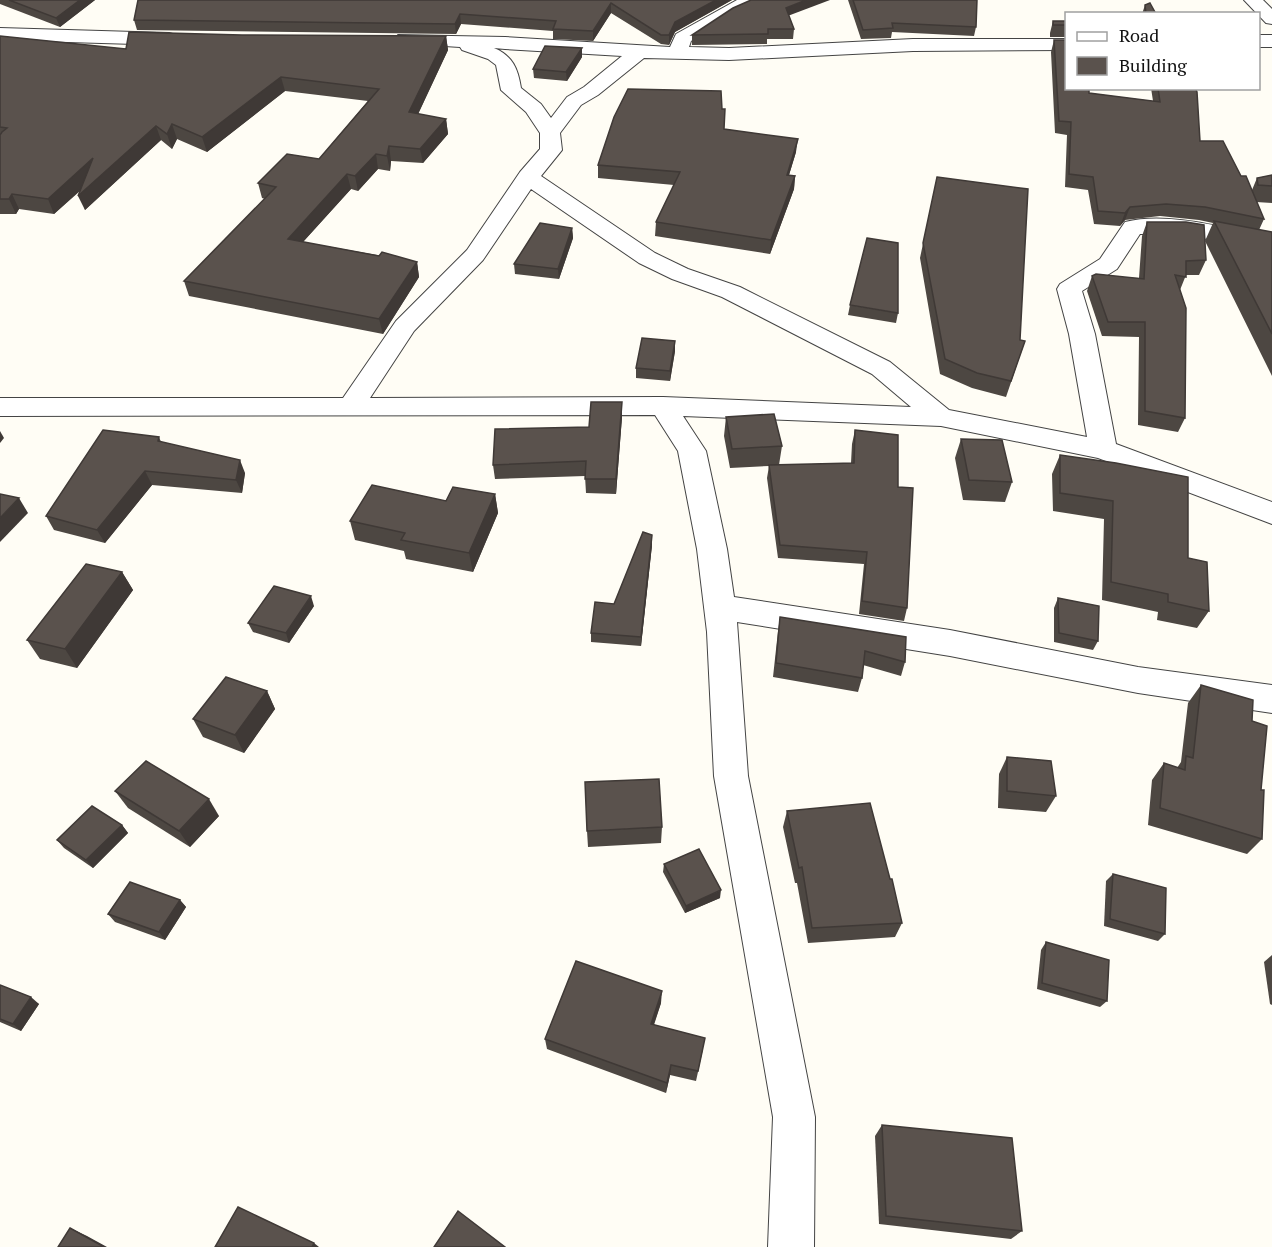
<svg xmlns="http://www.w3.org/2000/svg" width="1272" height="1247" viewBox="0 0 1272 1247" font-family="'PT Serif',serif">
<rect width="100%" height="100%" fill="#fffdf5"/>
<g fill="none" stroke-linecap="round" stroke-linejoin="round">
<g stroke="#444" stroke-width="2">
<g id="street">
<path d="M737 0H760L757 4 731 16 691 41 689 47 729 48 913 39H1066V50L913 51 729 60 644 58 598 95 581 105 560 133 562 150 541 176 655 253 688 269 740 287 890 362 949 410 1087 437 1069 334 1057 289 1060 284 1100 259 1125 222C1169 211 1228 229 1272 237V251L1180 234H1140L1117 269 1082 291 1095 334 1116 444 1272 502V524L1098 458 941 426 683 416 706 451 727 549 734 597 950 630 1138 667 1272 685V713L1138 693 950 656 737 622 748 776 815 1117 814 1247H768L773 1117 714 776 707 632 697 549 678 451 655 415 0 416V398H343L396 321 467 250 520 172 540 149V133L526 112 501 90 496 65 488 59 462 50 460 47 398 43 396 39 398 35 505 37 670 47 676 34ZM494 48 505 49 622 56 584 87 567 97 551 118 541 104 521 88C518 69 513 56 494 48ZM531 189 639 263 672 279 722 297 872 374 911 407 663 397 370 398 414 331 483 260Z"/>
<path d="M1244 0H1263L1272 9V24L1266 23Z"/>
<path d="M0 28 169 33 176 35 178 39 176 43 169 45 0 40Z"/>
<rect x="1258" y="35" width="14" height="12"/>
</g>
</g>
<use href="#street" fill="#fff" fill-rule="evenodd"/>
</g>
<g fill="#4d4742">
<path d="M0 0H95L60 27 0 4Z"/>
<path d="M138 0H732L675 32 669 45 661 44 611 13 593 41 553 39V31L461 24 456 34 137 30 134 20Z"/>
<path d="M848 0H977L976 27 974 36 892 32 891 38 861 39Z"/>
<path d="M1145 5 1156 14H1142Z"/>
<path d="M789 16 794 29 793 39H767V44L692 45V35Z"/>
<path d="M1053 21H1066V37H1050V33Z"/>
<path d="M242 35 446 36 448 50 418 114 446 119 448 134 423 163 391 161 390 171 378 169 358 191 351 189 303 242 417 262 419 277 383 334 189 296 184 281 265 199 262 198 258 183 319 159 368 101 285 91 207 152 177 139 172 149 161 140 85 210 80 191 54 214 19 209 16 214H0V36L126 49Z"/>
<path d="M1054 40 1089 93 1153 101 1151 88H1195L1200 141 1241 176 1252 190 1257 178 1272 175V203L1256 202 1264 219 1259 230 1272 232V376L1205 241 1213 223 1199 220 1160 216 1125 220 1120 226 1094 224 1088 190 1065 187 1067 135 1055 133 1051 52Z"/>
<path d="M582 48V57L567 81 534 78 533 69Z"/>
<path d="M722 109 724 129 796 152 789 175 795 176 794 189 770 254 655 236 656 222 674 185 598 178V165Z"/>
<path d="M937 177 1020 340 1025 341 1006 397 972 388 940 374 920 258Z"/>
<path d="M1147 222 1206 260 1199 275H1186L1180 290 1185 418 1178 432 1138 425 1139 337 1102 336 1087 291 1092 276 1139 278 1142 236Z"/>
<path d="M572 228 573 238 559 279 515 274 514 264Z"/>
<path d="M850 305 898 313 896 323 848 315Z"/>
<path d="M675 341V351L670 381 636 378V368Z"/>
<path d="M622 417 616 494 586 493 585 476 495 479 493 465 589 427Z"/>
<path d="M726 417 782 446 779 465 851 463 852 444 855 430 898 487 907 608 904 621 859 614 864 564 778 558 767 478 769 466 730 468 724 436Z"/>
<path d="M159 437 161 442 245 473 242 493 152 485 105 543 54 530 46 516Z"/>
<path d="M961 439 1012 482 1005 502 963 500 955 458Z"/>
<path d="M1060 455 1188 558 1209 611 1197 628 1157 620 1158 612 1102 600 1104 519 1053 511 1052 474Z"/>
<path d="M495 494 498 513 473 572 406 559 404 551 355 540 350 521 446 501Z"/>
<path d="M652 545 641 646 591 642V633L614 604Z"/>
<path d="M122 572 133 590 77 668 40 659 27 640Z"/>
<path d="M1058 598 1098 641 1093 650 1054 642V608Z"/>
<path d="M314 606 289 643 253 632 248 623Z"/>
<path d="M780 617 905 662 901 676 863 665 862 678 858 692 773 677 778 631Z"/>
<path d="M1201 685 1252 721 1261 790 1262 839 1247 854 1148 825 1152 780 1164 763 1177 768 1181 762 1188 703Z"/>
<path d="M267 691 275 709 244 753 203 737 193 719Z"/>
<path d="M1007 757 1056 796 1046 812 998 808 999 774Z"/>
<path d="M115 791 219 816 190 847 128 808Z"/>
<path d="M787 811 902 923 895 937 808 943 797 883H795L783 827Z"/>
<path d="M122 825 128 833 93 868 64 848 57 840Z"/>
<path d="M662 827 661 843 588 847 587 831Z"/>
<path d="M664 864 720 898 685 913 663 872Z"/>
<path d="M1113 874 1165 934 1158 941 1104 926 1106 881Z"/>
<path d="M180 900 186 907 165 940 115 922 108 914Z"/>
<path d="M1046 942 1107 1001 1100 1007 1037 989 1041 950Z"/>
<path d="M1272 955V1005L1270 1004 1264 962Z"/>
<path d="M0 985 39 1004 21 1031 0 1022Z"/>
<path d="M661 1003 654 1025 703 1049 696 1081 670 1075 666 1093 547 1049 545 1039Z"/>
<path d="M882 1125 1022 1231 1011 1239 879 1224 875 1136Z"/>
</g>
<g fill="#3f3936">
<path d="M80 0H95L60 27 56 18Z"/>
<path d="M716 0H732L675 32 669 45V35L675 22Z"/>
<path d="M806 0H830L785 17 786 8Z"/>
<path d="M611 3V13L593 41V31Z"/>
<path d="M460 14 461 24 456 34 455 24Z"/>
<path d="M446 36 448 50 412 127 409 112Z"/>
<path d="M582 48V57L567 81 566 72Z"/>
<path d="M281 77 285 91 207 152 202 137Z"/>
<path d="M446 119 448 134 423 163 420 149Z"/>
<path d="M172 124 177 139 172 149 167 134Z"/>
<path d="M156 126 161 140 85 210 78 196Z"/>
<path d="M798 139 796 152 785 188 787 175Z"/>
<path d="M389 146 391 161 390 171 387 156Z"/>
<path d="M376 154 378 169 358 191 355 176Z"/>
<path d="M93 158 99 173 54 214 48 199Z"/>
<path d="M347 174 351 189 292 254 288 239Z"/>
<path d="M795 176 794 189 770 254 771 240Z"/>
<path d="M12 194 19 209 16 214 9 199Z"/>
<path d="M1130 207 1125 220 1120 226 1125 213Z"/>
<path d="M572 228 573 238 559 279 558 269Z"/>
<path d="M417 262 419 277 383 334 379 319Z"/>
<path d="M675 341V351L670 381V371Z"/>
<path d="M622 402V417L616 494V479Z"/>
<path d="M0 431 4 438 0 443Z"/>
<path d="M240 460 245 473 242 493 236 480Z"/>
<path d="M145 471 152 485 105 543 97 530Z"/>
<path d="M495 494 498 513 473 572 469 553Z"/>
<path d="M19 498 28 513 0 542V518Z"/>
<path d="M652 535V545L641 646V637Z"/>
<path d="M122 572 133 590 77 668 65 649Z"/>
<path d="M311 596 314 606 289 643 286 633Z"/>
<path d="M267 691 275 709 244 753 235 735Z"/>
<path d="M209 799 219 816 190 847 179 831Z"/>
<path d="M122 825 128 833 93 868 86 860Z"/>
<path d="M721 890 720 898 685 913 686 906Z"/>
<path d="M180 900 186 907 165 940 159 932Z"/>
<path d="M662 991 661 1003 650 1035 651 1024Z"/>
<path d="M31 997 39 1004 21 1031 13 1024Z"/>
<path d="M671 1065 670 1075 666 1093 667 1083Z"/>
<path d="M70 1228 87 1236 107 1247H104Z"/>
<path d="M314 1243 319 1247H312Z"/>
</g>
<g fill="#5a524d" stroke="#3f3936" stroke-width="1.5">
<path d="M9 0H80L56 18Z"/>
<path d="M138 0H716L675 22 669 35H661L611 3 593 31 553 29 556 21 460 14 455 24 134 20Z"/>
<path d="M751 0H806L786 8 794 29H768V34L692 35 733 8Z"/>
<path d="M853 0H977L976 27 892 23 893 28 863 30Z"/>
<path d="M1150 3 1156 14H1146L1145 5Z"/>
<rect x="1053" y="21" width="13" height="4"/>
<path d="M129 32 242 35 446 36 409 112 446 119 420 149 389 146 387 156 376 154 355 176 347 174 288 239 379 256 382 252 417 262 379 319 184 281 276 187 258 183 287 154 319 159 379 89 281 77 202 137 172 124 167 134 156 126 78 196 93 158 48 199 12 194 9 199H0V135L2 132 7 128 0 127V36L126 49Z"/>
<path d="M1054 40H1066V88H1089V93L1160 102 1158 88H1195L1197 92 1200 141H1223L1241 176H1246L1264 219 1205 207 1166 204 1130 207 1125 213 1098 211 1093 177 1069 174 1071 122 1059 121Z"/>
<path d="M545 46 582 48 566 72 533 69Z"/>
<path d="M628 89 721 91 722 109H725L724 129 798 139 787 175 795 176 771 240 656 222 680 172 598 165 614 117Z"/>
<path d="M1272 175V186L1258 185 1257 178Z"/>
<path d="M937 177 1028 189 1020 340 1025 341 1011 381 977 373 945 359 923 243Z"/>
<path d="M1214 221 1272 232V334Z"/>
<path d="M1147 222H1186L1204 225 1206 260 1186 261V277L1175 275 1186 308 1185 418 1145 411V322H1108L1092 276 1096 274 1144 279Z"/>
<path d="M540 223 572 228 558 269 514 264Z"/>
<path d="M867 238 898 243V313L850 305Z"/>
<path d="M642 338 675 341 670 371 636 368Z"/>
<path d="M591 402H622L616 479H585L586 461 493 465 495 429 589 427Z"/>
<path d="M774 414 782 446 732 449 726 417Z"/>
<path d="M103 430 159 437 158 441 240 460 236 480 145 471 97 530 46 516Z"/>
<path d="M855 430 898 435V487L913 488 907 608 862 601 867 552 780 545 769 465 854 463Z"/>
<path d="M961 439 1002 440 1012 482 969 480Z"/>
<path d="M1060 455 1116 463 1188 477V558L1207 562 1209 611 1168 602V594L1111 582 1113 501 1060 493Z"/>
<path d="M372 485 446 501 453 487 495 494 469 553 401 540 405 533 350 521Z"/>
<path d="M0 494 19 498 0 518Z"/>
<path d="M643 532 652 535 641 637 591 633 595 602 614 604Z"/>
<path d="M86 564 122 572 65 649 27 640Z"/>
<path d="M274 586 311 596 286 633 248 623Z"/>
<path d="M1058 598 1099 606 1098 641 1059 633Z"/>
<path d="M780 617 906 637 905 662 865 651 862 678 776 663Z"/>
<path d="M226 677 267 691 235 735 193 719Z"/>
<path d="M1201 685 1253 700 1252 721 1267 726 1261 790H1264L1262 839 1160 808 1164 763 1185 770 1186 756 1193 758Z"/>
<path d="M1007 757 1051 761 1056 796 1007 791Z"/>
<path d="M146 761 209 799 179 831 115 791Z"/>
<path d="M659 779 662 827 587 831 585 782Z"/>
<path d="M870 803 890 879H892L902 923 812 928 802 867 799 868 787 811Z"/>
<path d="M92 806 122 825 86 860 57 840Z"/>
<path d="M699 849 721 890 686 906 664 864Z"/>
<path d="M1113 874 1166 888 1165 934 1110 919Z"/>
<path d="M130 882 180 900 159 932 108 914Z"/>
<path d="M1046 942 1109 960 1107 1001 1042 983Z"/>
<path d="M576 961 662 991 651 1024 705 1038 698 1071 671 1065 667 1083 545 1039Z"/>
<path d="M0 985 31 997 13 1024 0 1019Z"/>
<path d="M882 1125 1012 1138 1022 1231 886 1216Z"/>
<path d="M238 1207 314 1243 312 1247H215Z"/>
<path d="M458 1211 505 1247H434Z"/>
<path d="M70 1228 104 1247H58Z"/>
</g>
<rect x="1065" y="12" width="195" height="78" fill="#ffffff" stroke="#a0a0a0" stroke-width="1.5"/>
<rect x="1077" y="32" width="30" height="9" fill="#ffffff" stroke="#a0a0a0" stroke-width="1.5"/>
<text x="1119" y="42" font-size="18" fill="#111111">Road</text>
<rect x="1077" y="57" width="30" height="18" fill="#5a524d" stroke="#a0a0a0" stroke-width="1.5"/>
<text x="1119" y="72" font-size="18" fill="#111111">Building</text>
</svg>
